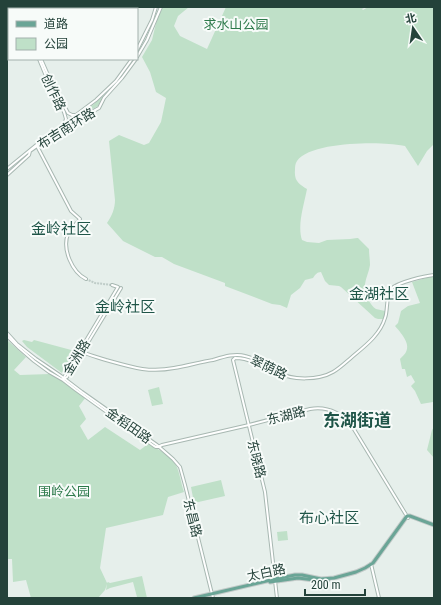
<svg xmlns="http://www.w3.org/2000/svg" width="441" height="605" viewBox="0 0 441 605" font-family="'Roboto Condensed','Noto Sans SC',sans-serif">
<rect width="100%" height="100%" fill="#e6efeb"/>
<g fill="#bfe0c8">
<path d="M80 7H132L131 9H79Z"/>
<path d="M163 7H189L178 16 174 26 180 36 207 49 226 7H366L362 9 363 10 368 7H434V144L427 151 418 166 405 146C399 145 394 144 389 144 369 142 309 143 297 161 295 164 295 167 295 170 294 181 299 184 307 189 304 205 297 225 302 240L307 242 319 243 327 240 350 239 357 238H358L369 249C369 254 370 260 370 265 369 272 366 277 365 284 364 292 369 304 376 309 379 310 382 310 385 311V316L383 319H378L375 318 341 287 339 286 329 285 325 281 321 272C317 272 315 275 313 278L305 280 300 288 291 295 287 308 280 305 272 304 225 286V283L174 264 162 257H155L123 241 107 223C112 216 115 208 115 200L109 141 119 135 144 145 149 143 161 122 166 98 156 92 150 72 142 57 152 40 157 19Z"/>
<path d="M103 96 98 106 78 118Z"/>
<path d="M430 277H434V407L433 402 421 404 415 391 411 386 415 382 411 375 407 377 405 369H402L400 359C402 357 405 354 406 352 411 343 400 332 395 326L398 323 401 311 408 306 420 303 412 282Z"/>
<path d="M7 340 26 357 14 370 20 375 50 374 69 385 86 397 79 406 84 415 86 419 80 426 88 440 105 427 140 450 148 444C158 449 170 455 176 465 180 473 181 484 184 492L168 497 163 515 106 528 100 568 107 583 108 582 110 583 142 576 147 598H135L137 597 133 582 110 588 106 590 107 584 105 590 98 598H31L26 580 13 582 12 559H7Z"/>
<path d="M24 340 32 342 34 340 75 351 62 373 27 347 22 341Z"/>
<path d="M159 387 163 404 152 406 148 390Z"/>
<path d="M434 427V458L427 450 432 430Z"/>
<path d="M221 480 225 496 194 503 191 487Z"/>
<path d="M287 531 288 540 278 541 277 532Z"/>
</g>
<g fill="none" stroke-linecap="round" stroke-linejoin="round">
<path stroke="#bfccc8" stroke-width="2" stroke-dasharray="2 1" stroke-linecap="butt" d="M86 279 95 283 112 285"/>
<g stroke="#a8b8b2" stroke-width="4">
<g id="minor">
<path d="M24 7 25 9"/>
<path d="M27 7V9"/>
<path d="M7 28 9 27"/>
<path d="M137 50 152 20 156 7"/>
<path d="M137 57 147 40 161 7"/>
<path d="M39 59 46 76 64 112 66 119 64 124"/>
<path d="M41 59 48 75 68 113 72 115H76"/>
<path d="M37 146 71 211 80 219C77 224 70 228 68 234 62 249 72 272 86 279"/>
<path d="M7 169 40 142 96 100 116 81 132 59"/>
<path d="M7 175 29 155 30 151 61 129 99 108 104 98 122 78 136 59"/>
<path d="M7 333 17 344 36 359 61 376 82 392 157 445 173 459 180 467 185 485 213 598"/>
<path d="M7 336 19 348 34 361 49 372 63 380 76 390 154 446 156 447H158"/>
<path d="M80 351C88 355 97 357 106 360 131 367 148 373 174 368 187 366 200 362 213 360 223 357 235 353 245 356 258 359 267 366 278 372 292 381 319 380 333 372 340 368 346 362 352 357 365 346 380 335 385 318 388 311 386 294 391 289 398 282 425 276 434 275"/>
<path d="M269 367C263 368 258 364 253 362 247 359 242 358 235 358L233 360 265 492 277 598"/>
<path d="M63 379 118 287 112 285"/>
<path d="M64 379 67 377 121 288"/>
<path d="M158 447 162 445 249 425 310 409C327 406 341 413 352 426L408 518"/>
<path d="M371 564 379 598"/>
</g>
</g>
<g stroke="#c2cac8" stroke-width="5">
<g id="major">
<path d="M270 582 298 578 323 581 328 580"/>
<path d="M194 598 275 579 295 575H302L321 579 334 578 356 572 365 568 373 563 407 516H410L434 525"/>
</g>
</g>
<use href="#minor" stroke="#fff" stroke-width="2"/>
<use href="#major" stroke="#6aa596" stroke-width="3"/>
</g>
<g text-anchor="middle" stroke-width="4" stroke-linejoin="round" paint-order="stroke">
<g font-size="13" fill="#2d7a4b" stroke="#f7fbf9">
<text x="236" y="29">求水山公园</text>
<text x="64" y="496">围岭公园</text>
</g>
<g font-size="13" fill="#24423a" stroke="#f7fbf9">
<text transform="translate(54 92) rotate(64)" y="5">创作路</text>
<text transform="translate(66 128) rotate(-32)" y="5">布吉南环路</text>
<text transform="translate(76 357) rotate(-59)" y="5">金洲路</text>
<text transform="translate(269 367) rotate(25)" y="5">翠荫路</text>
<text transform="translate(286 415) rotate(-14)" y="5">东湖路</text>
<text transform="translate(129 425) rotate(35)" y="5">金稻田路</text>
<text transform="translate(257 459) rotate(76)" y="5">东晓路</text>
<text transform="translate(193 518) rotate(76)" y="5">东昌路</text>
<text transform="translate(266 572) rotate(-12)" y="5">太白路</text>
</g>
<g font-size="15" fill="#1f5548" stroke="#f7fbf9">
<text x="61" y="234">金岭社区</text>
<text x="379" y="299">金湖社区</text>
<text x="125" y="312">金岭社区</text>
<text x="329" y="523">布心社区</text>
</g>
<g font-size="17" font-weight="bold" fill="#1f5548" stroke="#f7fbf9">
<text x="357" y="426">东湖街道</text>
</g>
</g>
<rect width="441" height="605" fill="none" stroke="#24423a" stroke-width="16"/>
<rect x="8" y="8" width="130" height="52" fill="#f7fbf9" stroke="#a3b1ad"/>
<rect x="16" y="21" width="20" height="6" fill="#6aa596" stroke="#a3b1ad"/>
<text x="44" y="28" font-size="12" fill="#24423a">道路</text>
<rect x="16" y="38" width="20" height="12" fill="#bfe0c8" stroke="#a3b1ad"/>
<text x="44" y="48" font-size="12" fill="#24423a">公园</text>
<g transform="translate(413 28) rotate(347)" stroke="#f7fbf9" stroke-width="3" paint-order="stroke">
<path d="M0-3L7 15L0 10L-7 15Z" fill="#24423a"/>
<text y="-6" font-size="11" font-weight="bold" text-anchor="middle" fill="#24423a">北</text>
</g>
<path d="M305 589v6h60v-6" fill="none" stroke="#24423a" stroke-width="2"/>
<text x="311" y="589" font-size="12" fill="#24423a" stroke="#f7fbf9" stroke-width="3" paint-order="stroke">200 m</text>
</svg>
